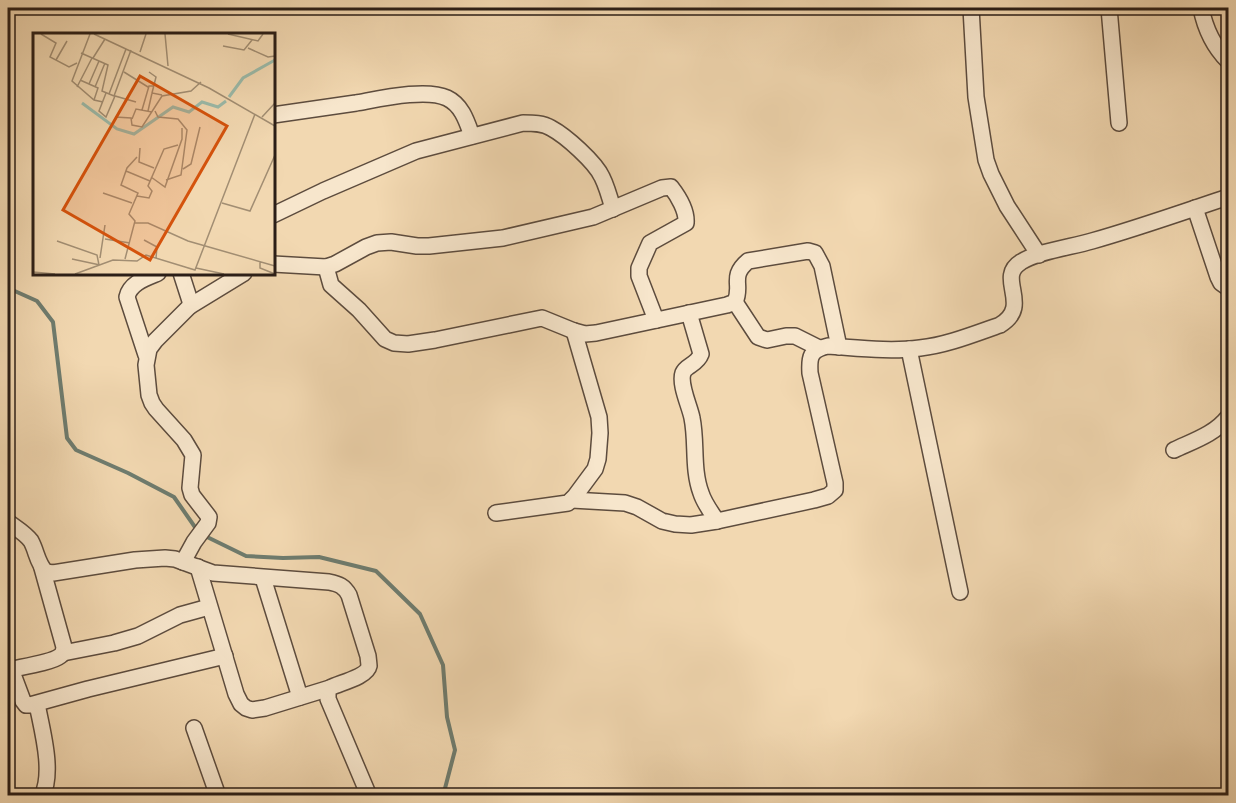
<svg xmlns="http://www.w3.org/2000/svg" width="1236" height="803" viewBox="0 0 1236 803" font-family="'Sorts Mill Goudy',serif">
<rect width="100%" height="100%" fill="#f2d8b1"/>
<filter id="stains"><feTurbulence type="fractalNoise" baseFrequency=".00333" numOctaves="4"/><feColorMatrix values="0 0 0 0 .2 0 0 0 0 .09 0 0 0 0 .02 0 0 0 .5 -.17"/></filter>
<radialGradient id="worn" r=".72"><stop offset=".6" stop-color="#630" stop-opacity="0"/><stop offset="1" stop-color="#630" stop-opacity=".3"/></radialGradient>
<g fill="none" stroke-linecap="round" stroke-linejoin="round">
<g stroke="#6e7c6f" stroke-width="4">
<path d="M8 288 37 301 53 322 67 438 76 450 128 473 174 497 197 530"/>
<path d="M203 535 246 556 283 558 319 557 376 571 420 614 443 665 447 717 455 750 443 796"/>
</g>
<g stroke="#5d4c3e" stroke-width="18">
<g id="minor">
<path d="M971 8 976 97 986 160 991 174 1007 206 1039 255"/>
<path d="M1109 8 1119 123"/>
<path d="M1201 8C1205 28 1213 46 1228 61"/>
<path d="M273 115C301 111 328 107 356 103 379 99 426 88 447 98 462 105 467 122 472 136"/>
<path d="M1195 208 1218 277 1221 283 1228 288"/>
<path d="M273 215 323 191 416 151 523 123C533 123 543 123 551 128 566 136 595 162 602 177 607 187 610 198 613 209"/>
<path d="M273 264 326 267 335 264 366 247 377 243 391 242 417 246H429L503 238 593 217 662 188 671 187C678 196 687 211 686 223L650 243 639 268V276L656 320"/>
<path d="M326 267 331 285 359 310 385 339 394 343 408 344 435 340 542 318 574 331 585 334 596 333 727 305 735 302C743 285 729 277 748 261L808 251 815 253 822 266 839 347"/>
<path d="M181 273 190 301V306L155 341 149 349 146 365 149 395 152 403 156 409 184 440 193 455 190 488 192 495 209 517 208 523 194 542 183 562"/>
<path d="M735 302 758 337 767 340 786 336H795L819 348"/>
<path d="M190 306 244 273"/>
<path d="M689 313 701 354C697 365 686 365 683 373 679 384 690 407 692 418 697 442 692 469 701 493 704 503 711 512 717 521"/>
<path d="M909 349 960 592"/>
<path d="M146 355 127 297C130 283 146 278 158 273"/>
<path d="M1174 450C1193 441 1215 434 1228 417"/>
<path d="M572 500 625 503 637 507 662 521 675 524 691 525 717 521 814 500 828 496 835 490V483L810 373C809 357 810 350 828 346 858 348 890 352 920 348 947 345 974 334 1000 325 1033 305 995 278 1021 262 1038 251 1072 247 1092 241 1138 228 1183 212 1228 197"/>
<path d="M496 513 568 503 575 496 595 469 598 459 600 433 599 417 574 331"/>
<path d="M8 522C16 528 25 533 31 541 37 552 37 563 46 572L53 573 135 560 165 558 175 559 213 573 329 582C339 584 344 586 349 595L368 656C368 656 369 665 369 666 367 677 339 683 330 688L328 692V699L369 796"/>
<path d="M198 567 236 694 241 704 246 708 252 710 265 708 330 688"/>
<path d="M263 578 300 697"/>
<path d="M63 653 114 643 138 636 180 615 209 607"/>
<path d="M11 669 23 701 26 705H30L88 689 225 656"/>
<path d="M8 670C20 667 51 663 60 656 64 653 63 652 64 647L42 568"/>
<path d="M37 704C42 730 54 772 42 796"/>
<path d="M194 728 218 796"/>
</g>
</g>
<use href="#minor" stroke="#f7e6cc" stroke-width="15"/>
</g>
<g transform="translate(33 33)">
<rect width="242" height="242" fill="#f2d8b1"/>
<path fill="none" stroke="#9bbaa9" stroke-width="3" d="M196 64 210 45 242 27M49 70 84 96 101 101 140 74 156 79 169 69 185 74 193 68"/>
<path fill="none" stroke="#a28e73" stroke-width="1.5" d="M8 1 23 10 17 24 36 34 44 30M57 1 39 48 61 67 70 69M61 1 176 55 242 93M132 1 135 33M195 1 225 8 230 1M190 13 211 17 219 7M215 15 235 24 242 23M107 19 113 1M48 20 75 32 69 58 81 63 98 17M60 25 72 6M23 27 34 8M91 39 115 54M116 39 123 44 119 60 129 62M47 47 65 55 61 67M56 51 66 28M44 54 59 25M62 54 72 30M73 60 66 78 73 84 82 63 103 69M76 61 93 16M109 77 116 53H121M115 78 119 60M122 78 125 84 145 86 154 97 148 142 133 147M82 84 98 85 99 92 109 94 129 63 158 58 168 49M229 84 242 70M99 86 103 76 119 79M107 115 106 129 121 135M150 136 158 131 167 94M93 138 117 148M118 144 132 154 149 106V95M70 160 99 170M104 163 116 165 119 158 115 153 131 116 145 112M189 170 217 178 242 122M101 190H115L155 208 242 233M72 206 97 210M111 207 124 214 123 225M24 208 64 222 66 232M67 225 72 192M39 226 67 232M92 226 102 188 96 181 105 160 88 152 94 135 104 124M227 229V235L242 241M163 235 191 241M0 239 22 241M42 241 80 227 104 228 113 222 162 237 222 81"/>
<path fill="#d5530d" fill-opacity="0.15" stroke="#d5530d" stroke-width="3" d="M107 43 194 93 117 227 30 177Z"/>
<rect width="242" height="242" fill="none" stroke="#2b1e17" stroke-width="3"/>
</g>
<rect width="1236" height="803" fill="none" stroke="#f2d8b1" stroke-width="30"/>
<rect x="9" y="9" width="1218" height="785" fill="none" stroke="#2b1e17" stroke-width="3"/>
<rect x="15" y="15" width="1206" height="773" fill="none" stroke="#2b1e17" stroke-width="1.5"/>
<rect width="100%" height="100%" filter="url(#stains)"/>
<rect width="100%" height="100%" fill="url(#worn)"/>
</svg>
